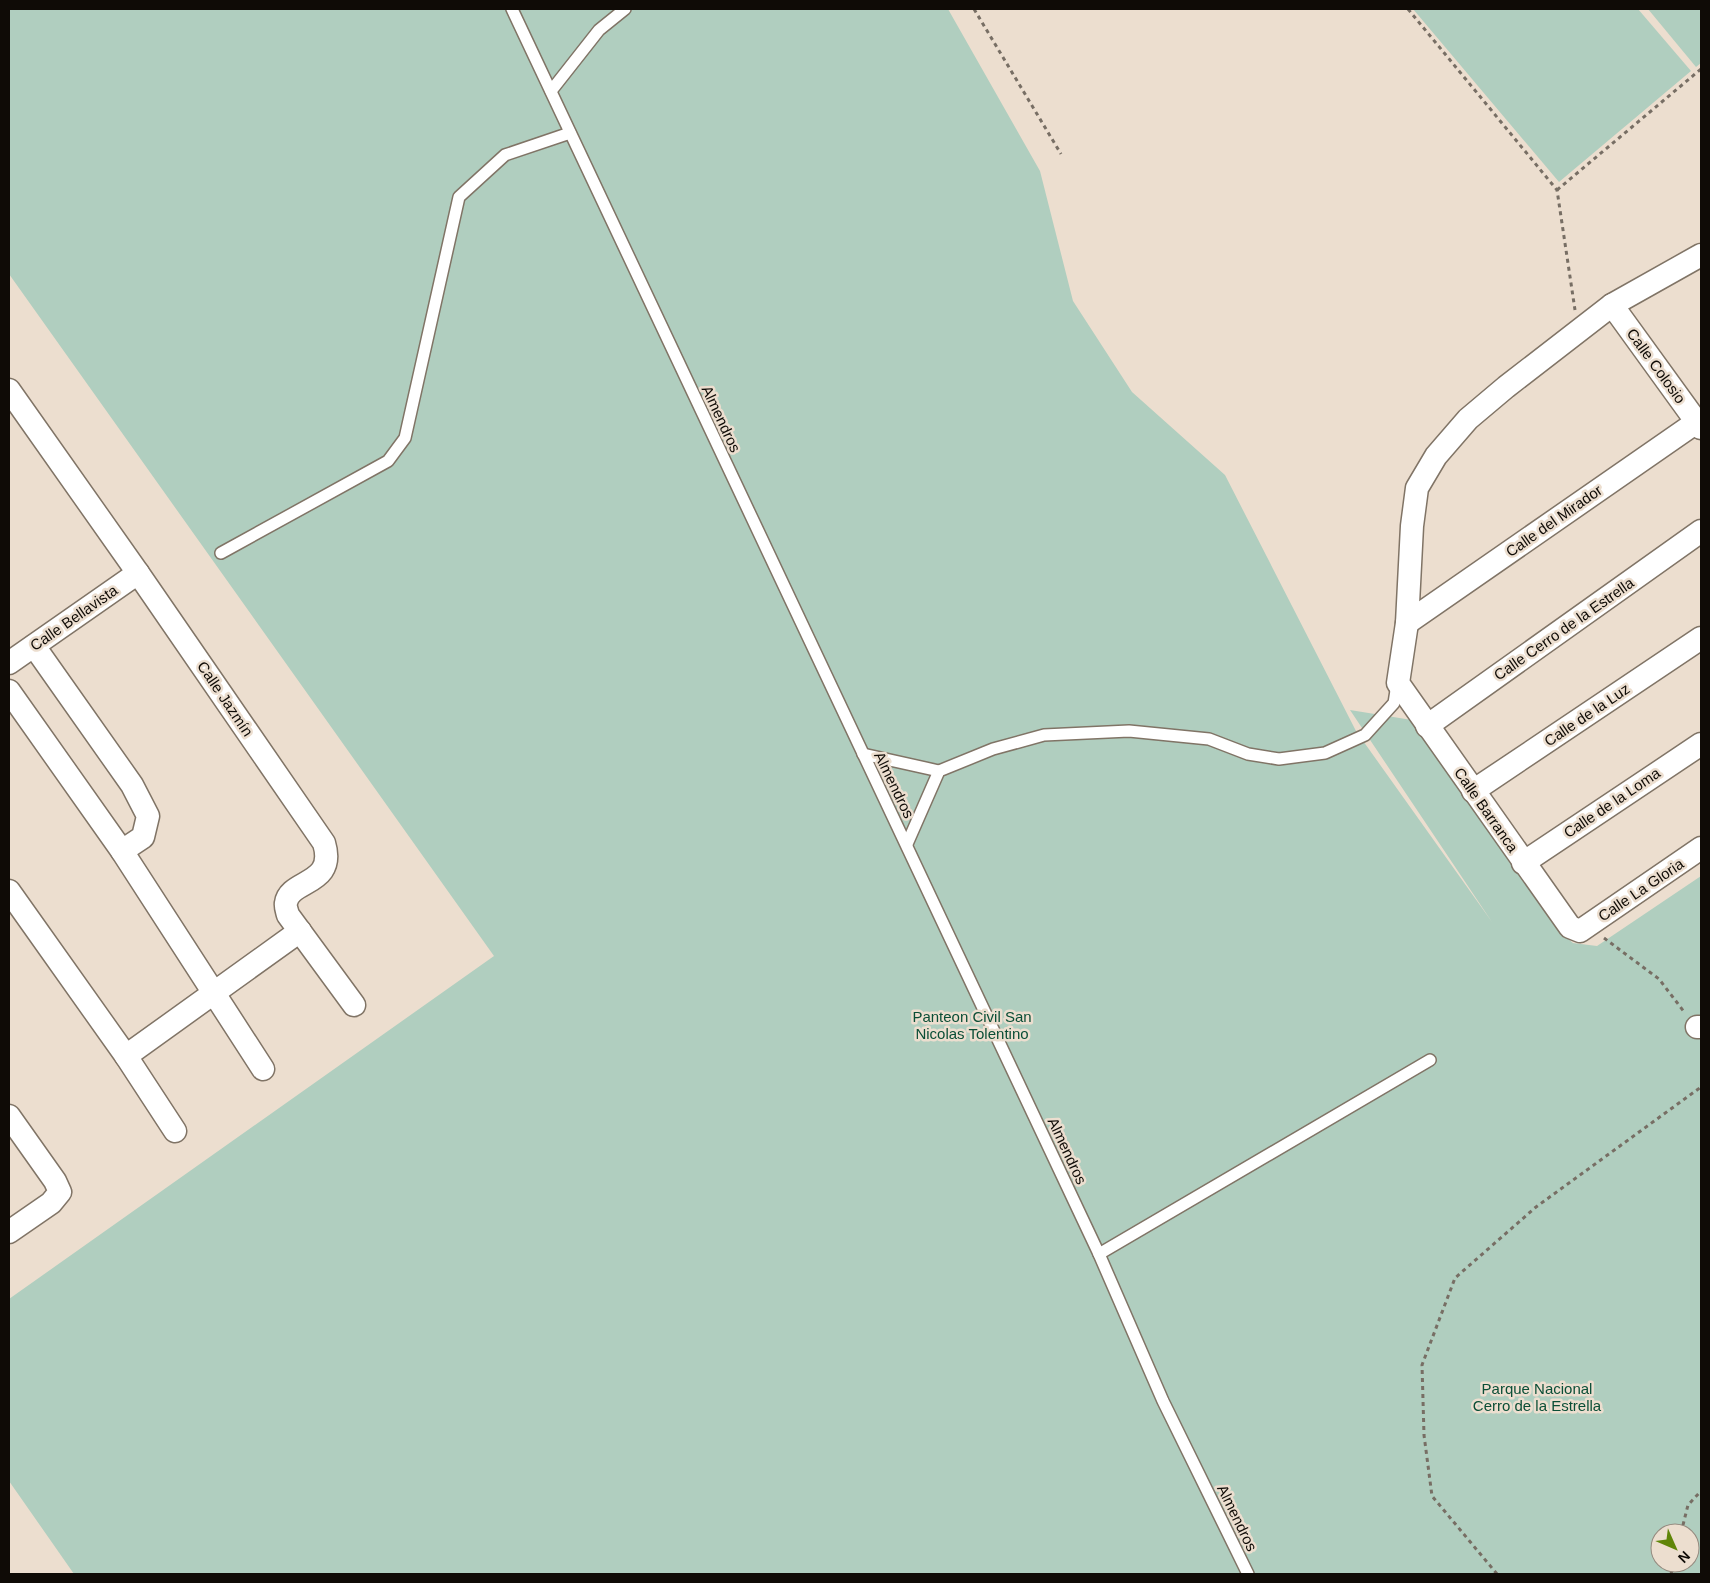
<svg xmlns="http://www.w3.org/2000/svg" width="1710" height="1583" viewBox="0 0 1710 1583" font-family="Arial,sans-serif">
<rect width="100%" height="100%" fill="#ecdecf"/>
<g fill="#b0cebf" fill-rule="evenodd">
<path d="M9 9H948L1040 171 1073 301 1132 392 1225 475 1356 731 1492 922 1350 710 1418 721 1558 930 1573 943 1597 946 1701 876V1574H74L9 1481V1299L494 956 9 274ZM1660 1533H1690V1563H1660Z"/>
<path d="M1413 9H1638L1691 71 1559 182Z"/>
<path d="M1648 9H1701V63L1696 67Z"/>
</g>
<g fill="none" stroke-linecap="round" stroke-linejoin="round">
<g stroke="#807466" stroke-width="14">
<g id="service">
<path d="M512 9 1099 1254 1163 1401 1248 1574"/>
<path d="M551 91 599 30 625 9"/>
<path d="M221 553 388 461 405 438 459 197 505 155 570 133"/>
<path d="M863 754 939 771"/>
<path d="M907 844 939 771 993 749 1044 735 1129 731 1209 739 1248 754 1279 759 1325 753 1365 735 1394 703 1397 684"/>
<path d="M1099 1254 1430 1060"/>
</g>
</g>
<g stroke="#807466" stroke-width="25">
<g id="minor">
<path d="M1701 255 1612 305 1506 387 1468 419 1436 456 1417 488 1412 526 1407 623 1398 683 1570 927 1580 931 1701 848"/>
<path d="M1612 305 1701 428"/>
<path d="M9 390 138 573 324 843C337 886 289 879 286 903 285 906 287 911 288 915L354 1005"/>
<path d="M1407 623 1701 419"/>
<path d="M34 646 132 785 148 816 143 837 122 851"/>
<path d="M9 663 138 573"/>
<path d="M9 691 122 851 263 1069"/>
<path d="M1427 726 1701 531"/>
<path d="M1473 791 1701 638"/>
<path d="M1523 863 1701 744"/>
<path d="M9 891 126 1056 175 1131"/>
<path d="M1697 1027H1701"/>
<path d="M126 1056 300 931"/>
<path d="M9 1116 55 1181 60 1192 51 1203 9 1232"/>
</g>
</g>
<g stroke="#776e64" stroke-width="3" stroke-dasharray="4 4" stroke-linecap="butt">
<path d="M974 9 1061 154"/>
<path d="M1408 9 1557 190 1575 310"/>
<path d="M1557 190 1701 69"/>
<path d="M1604 938 1659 979 1685 1013"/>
<path d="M1681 1533 1688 1505 1701 1491"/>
<path d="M1497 1574 1432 1496 1424 1435 1422 1365 1455 1278 1536 1207 1701 1087"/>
<path d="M1671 1574 1674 1563"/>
</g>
<use href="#service" stroke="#fff" stroke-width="11"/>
<use href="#minor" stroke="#fff" stroke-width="22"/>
</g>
<g text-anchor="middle" stroke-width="5" stroke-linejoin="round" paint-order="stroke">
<g font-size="15" fill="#0f0b06" stroke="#ecdecf">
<text transform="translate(1656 366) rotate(54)" y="5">Calle Colosio</text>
<text transform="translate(721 419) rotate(65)" y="5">Almendros</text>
<text transform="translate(1554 521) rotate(-35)" y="5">Calle del Mirador</text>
<text transform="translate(74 618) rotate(-35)" y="5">Calle Bellavista</text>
<text transform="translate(1564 629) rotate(-35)" y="5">Calle Cerro de la Estrella</text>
<text transform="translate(225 699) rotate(56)" y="5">Calle Jazmín</text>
<text transform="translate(1587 715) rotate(-34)" y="5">Calle de la Luz</text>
<text transform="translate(894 785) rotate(64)" y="5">Almendros</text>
<text transform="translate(1612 803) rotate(-34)" y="5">Calle de la Loma</text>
<text transform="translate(1486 810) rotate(55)" y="5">Calle Barranca</text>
<text transform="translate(1641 890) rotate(-34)" y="5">Calle La Gloria</text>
<text transform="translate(1067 1151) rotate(65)" y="5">Almendros</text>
<text transform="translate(1237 1518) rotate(64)" y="5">Almendros</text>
</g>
<g font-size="15" fill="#0a4e36" stroke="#ecdecf">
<text x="972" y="1022">Panteon Civil San<tspan x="972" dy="17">Nicolas Tolentino</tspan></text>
<text x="1537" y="1394">Parque Nacional<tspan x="1537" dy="17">Cerro de la Estrella</tspan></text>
</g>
</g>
<rect width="1710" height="1583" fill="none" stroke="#0f0b06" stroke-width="20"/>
<g transform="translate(1675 1548) rotate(135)"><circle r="24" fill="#ecdecf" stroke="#948a7f"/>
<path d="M0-4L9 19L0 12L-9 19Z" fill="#5f8508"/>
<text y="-8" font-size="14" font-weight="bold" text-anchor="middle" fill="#0f0b06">N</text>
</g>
</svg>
